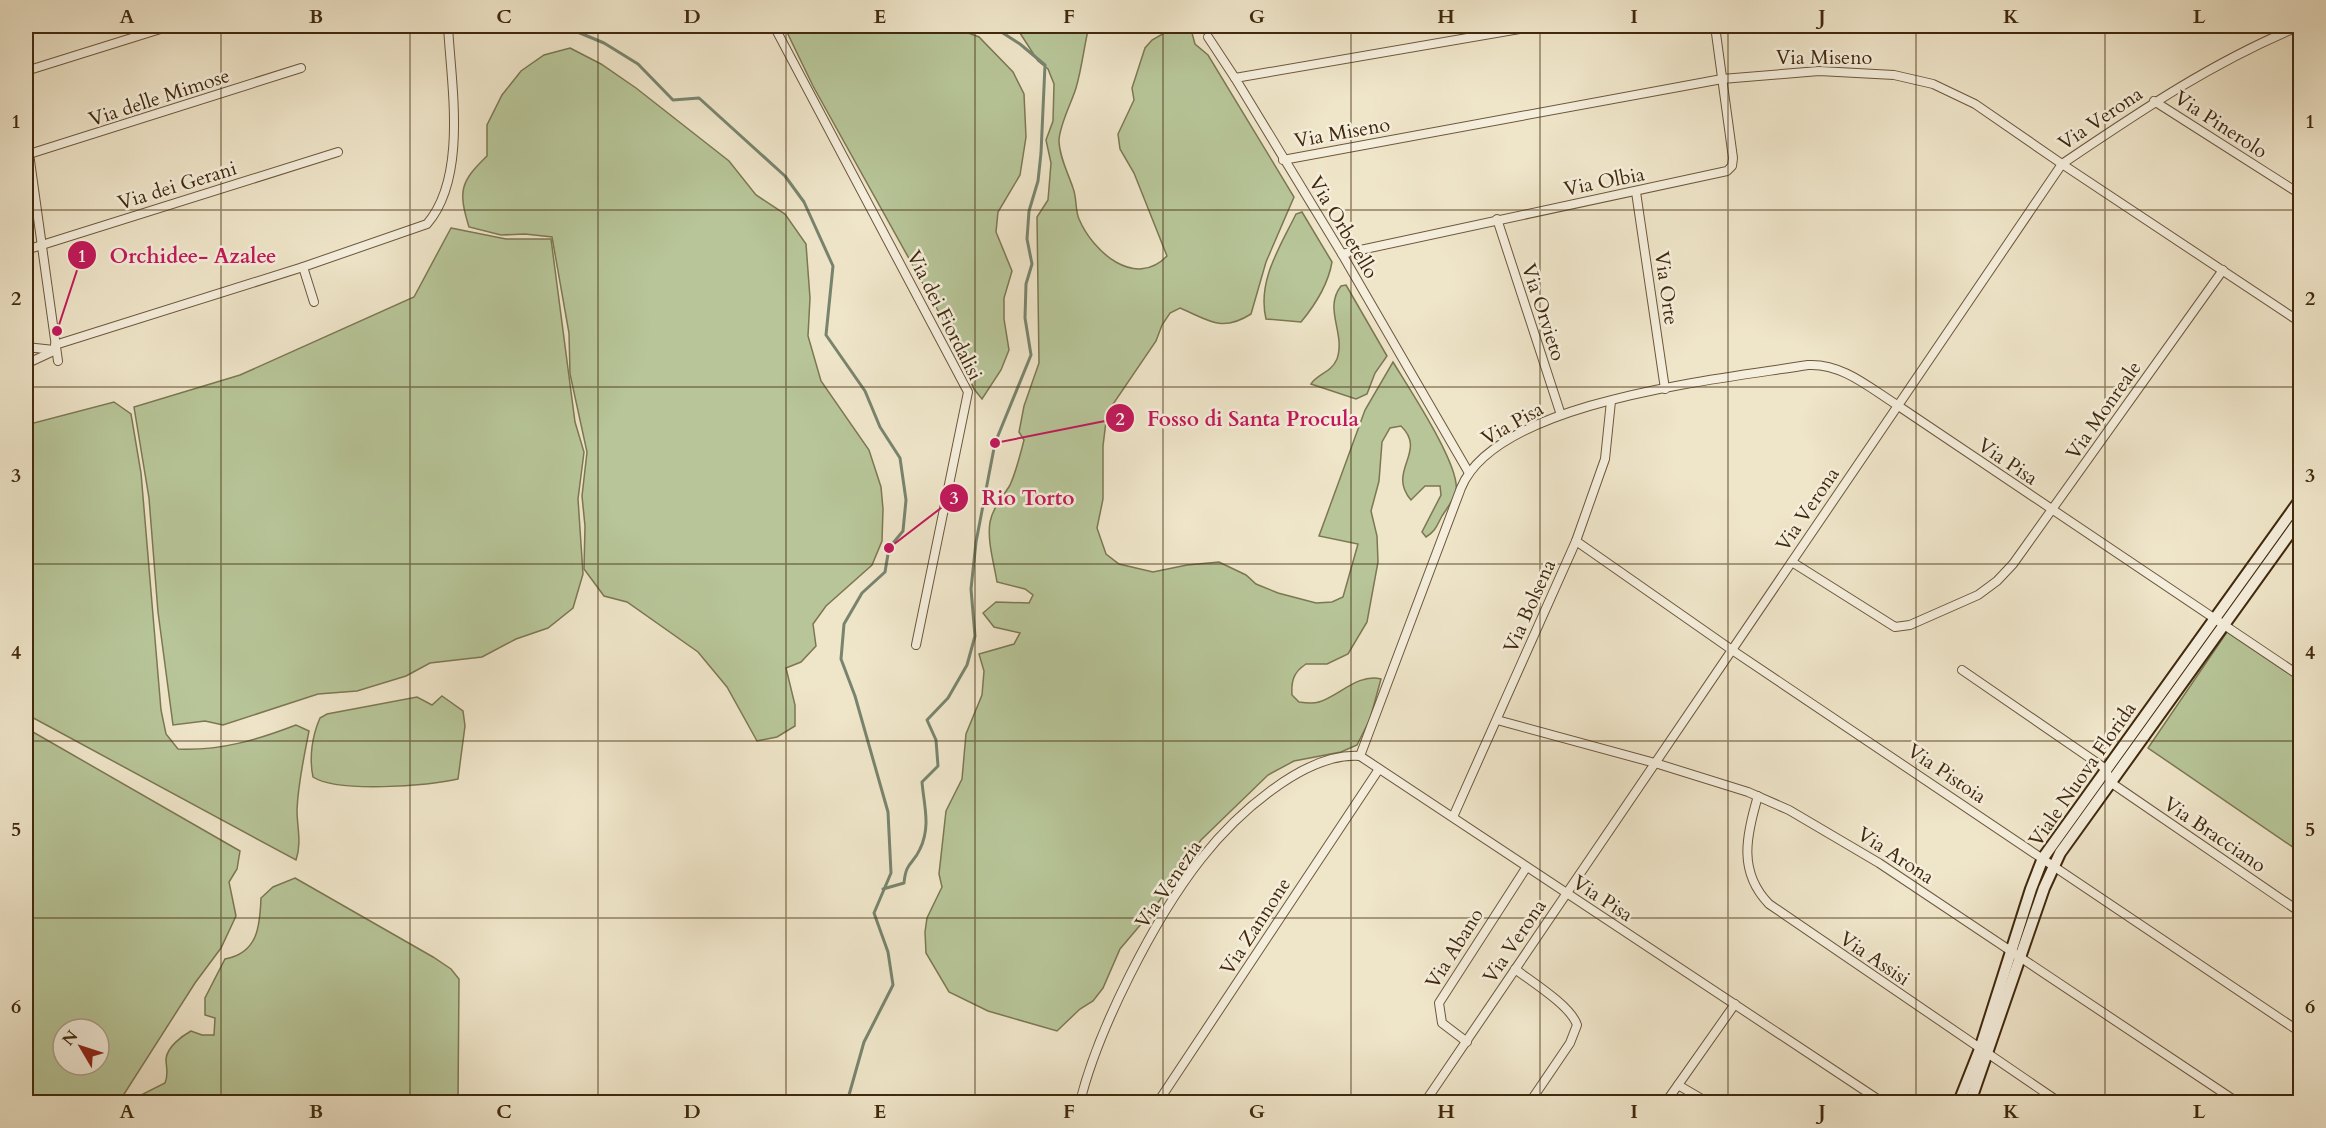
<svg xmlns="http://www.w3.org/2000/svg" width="2326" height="1128" viewBox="0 0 2326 1128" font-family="Cardo,serif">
<rect width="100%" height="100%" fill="#efe5c9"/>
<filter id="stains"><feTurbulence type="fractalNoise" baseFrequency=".00333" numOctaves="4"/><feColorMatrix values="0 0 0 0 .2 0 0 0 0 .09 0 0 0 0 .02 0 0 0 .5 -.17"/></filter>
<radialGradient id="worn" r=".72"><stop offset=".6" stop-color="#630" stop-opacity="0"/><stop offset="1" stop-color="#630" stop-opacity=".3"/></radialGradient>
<g fill="#b7c598" stroke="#7c7752" stroke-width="1.5" fill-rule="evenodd">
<path d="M784 26 952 27 979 37 1013 72 1024 94 1026 137 1020 175 998 212 996 232 1012 271 1004 298V319L1009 350 1001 370 982 399 974 389 946 325 813 86Z"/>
<path d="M982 26H1089C1084 46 1082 68 1076 88 1071 104 1060 124 1059 140 1059 156 1068 173 1073 188 1077 198 1075 210 1079 219 1093 252 1135 289 1167 256L1134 173 1120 149 1118 134 1134 100 1132 88 1145 48 1152 40 1166 32 1192 33 1195 44 1208 55 1294 197 1266 262 1251 314C1221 333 1209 320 1180 308L1170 313 1162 325 1156 341 1107 413 1103 446V499L1097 528 1106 554 1119 564 1153 572 1187 565 1219 562 1246 575 1256 584 1278 593 1316 603 1332 602 1343 597 1358 544 1319 536 1365 410 1393 362C1408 387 1461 466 1456 491 1454 500 1447 508 1442 516 1437 525 1436 531 1426 537L1422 532 1441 495 1440 486H1425L1411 500C1386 471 1428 452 1401 426L1390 428 1382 442 1379 481 1371 511 1377 536 1378 562 1367 622 1348 654 1327 664H1306C1294 672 1291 680 1292 695L1299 702C1305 703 1313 704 1319 702 1339 696 1358 673 1381 679L1370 719 1357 745 1341 752 1294 761 1268 775 1201 840 1153 910 1120 949 1103 988 1093 1001 1080 1009 1057 1031 988 1011 949 992 926 953 925 932 927 918 942 887 939 874 946 811 962 779 966 734 982 695 984 671 979 654 1014 644 1020 633 994 627 983 613 996 602 1029 603 1033 595 1025 589 997 582C994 563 987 541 990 522 993 507 1003 497 1010 485 1015 474 1021 452 1024 440L1019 432 1024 406 1039 363 1037 217 1048 200 1051 163 1046 140 1053 121 1054 84 1048 69 1038 61 1020 33 996 32Z"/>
<path d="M570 48 601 64 636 88 729 161 756 195 785 214 806 244 810 298 808 336 821 381 869 450 881 487 883 509 882 541 872 565 826 606 813 624 816 646 801 662 786 668 795 705V726L777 737 757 741 727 687 698 652 627 602 604 596 584 569 585 526 582 496 587 452 570 374 569 333 552 237 525 234 501 235 469 227C458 191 460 182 487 156V125L502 95 521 71 544 55Z"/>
<path d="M1302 212 1332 262C1328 285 1316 304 1301 322L1266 319C1257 281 1280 247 1296 214Z"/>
<path d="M451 228 506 239H551L575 422 584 452 578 499 583 574 573 608 548 628 516 639 482 657 430 663 406 676 357 691 318 694 223 725 205 721 173 725 158 612 149 498 134 407 240 375 414 297Z"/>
<path d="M1346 285 1387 356 1375 373 1367 394 1356 399 1311 384C1317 374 1331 373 1337 359 1346 333 1323 309 1341 286Z"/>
<path d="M114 402 131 414 141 473 161 710 166 734 178 749C220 751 257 740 296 725L309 731C304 757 298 783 297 810 297 828 302 842 296 860L26 714V425Z"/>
<path d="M2227 632 2300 681V852L2148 748Z"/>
<path d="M442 696 463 711 465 726 458 779C429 786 337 793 313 777 309 758 312 736 320 718L327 714 417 697 432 705Z"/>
<path d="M26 728 240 851 237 869 229 882 236 916 221 948 195 983 119 1102H26ZM63 1029H99V1065H63Z"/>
<path d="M295 878 433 957 451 969 459 979 458 1102H134L139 1096 165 1083C169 1074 166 1068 166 1059 167 1047 182 1036 191 1031L202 1035H214L215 1018 205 1015V998L225 959C258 953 260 926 261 898L273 887Z"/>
</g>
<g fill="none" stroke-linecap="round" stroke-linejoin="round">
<g stroke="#78846e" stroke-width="3">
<path d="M563 26 604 43 638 64 673 100 699 98 785 176 804 202 833 266 826 335 865 391 880 427 900 458 906 500 903 531 889 548 885 572 862 593 844 624 841 659 855 696 888 812 891 873 874 913 888 952 893 985 864 1042 847 1102"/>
<path d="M883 889 904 883C906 861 913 865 920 849 931 826 924 806 922 782L938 766 936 740 927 720 948 698 967 665 975 636 971 589 976 542 995 443 1031 355 1025 318 1026 284 1032 264 1027 239 1029 211 1038 181 1041 153 1045 65 1020 44 992 26"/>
</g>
<g stroke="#6c583c" stroke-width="10">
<g id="street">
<path d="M774 26 968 392 916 645"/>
<path d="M1208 37 1235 78"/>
<path d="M26 71 170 26"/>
<path d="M2154 101 2300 194"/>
<path d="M26 132 58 361"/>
<path d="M26 155 301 68"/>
<path d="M1283 160 1722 79 1819 71 1894 75 1933 84 1975 104 2062 164 2300 322"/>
<path d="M1636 192 1665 389"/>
<path d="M1497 219 1561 415"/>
<path d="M26 250 338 152"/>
<path d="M1342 254 1727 171 1732 166 1733 158 1715 26"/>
<path d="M303 267 314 302"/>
<path d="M55 345 303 267 427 224C468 176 451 84 448 26"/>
<path d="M26 347 54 350"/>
<path d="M26 364 56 350"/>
<path d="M1469 473 1342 254 1235 78 1537 26"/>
<path d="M1576 541 1732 650 2300 1032"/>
<path d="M1792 562 1895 627 1910 625 1978 595 1997 581 2013 564 2223 270"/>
<path d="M1962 670 2106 769 2110 782 2300 912"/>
<path d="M1497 720 1655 763 1748 792 1789 810 1879 863 2237 1102"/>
<path d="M1758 796C1746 836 1738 872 1769 904L2059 1102"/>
<path d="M1453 817 1576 541 1605 459 1611 401"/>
<path d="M1515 969C1532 982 1571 1006 1577 1025L1570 1043 1530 1102"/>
<path d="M1467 1042 1442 1023 1439 1003 1526 868"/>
<path d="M1678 1085 1707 1102"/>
<path d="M1080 1102C1098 1029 1154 919 1201 859 1234 817 1303 752 1360 756"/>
<path d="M1158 1102 1379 769"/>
<path d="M1425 1102 2062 164C2139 112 2214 61 2300 26"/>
<path d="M1666 1102 1735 1004"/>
<path d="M1882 1102 1360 756 1461 488C1497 400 1723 379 1808 365 1842 363 1870 388 1897 405L2300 676"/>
</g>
</g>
<g stroke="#41290d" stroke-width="14">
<g id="secondary">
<path d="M1959 1102 1980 1049 2031 889 2043 858 2300 500"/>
<path d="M1970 1102 2044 888 2060 853 2300 519"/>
</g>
</g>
<use href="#street" stroke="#f5eedc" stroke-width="8"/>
<use href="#secondary" stroke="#f5eedc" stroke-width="10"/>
</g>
<path fill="none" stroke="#41290d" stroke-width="1.5" stroke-opacity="0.55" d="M221 26V1102M410 26V1102M598 26V1102M786 26V1102M975 26V1102M1163 26V1102M1351 26V1102M1540 26V1102M1728 26V1102M1916 26V1102M2105 26V1102M26 210H2300M26 387H2300M26 564H2300M26 741H2300M26 918H2300"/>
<g text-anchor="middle" stroke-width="5" stroke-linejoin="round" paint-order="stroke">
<g font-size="20" fill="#41290d" stroke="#f5eedc">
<text x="1824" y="64">Via Miseno</text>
<text transform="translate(159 97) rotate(-18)" y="7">Via delle Mimose</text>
<text transform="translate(2100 118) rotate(-34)" y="7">Via Verona</text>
<text transform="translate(2221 124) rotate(33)" y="7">Via Pinerolo</text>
<text transform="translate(1342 132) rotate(-10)" y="7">Via Miseno</text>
<text transform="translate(1604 181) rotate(-11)" y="7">Via Olbia</text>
<text transform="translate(177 185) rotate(-17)" y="7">Via dei Gerani</text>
<text transform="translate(1344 227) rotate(59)" y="7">Via Orbetello</text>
<text transform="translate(1667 288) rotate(82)" y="7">Via Orte</text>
<text transform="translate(1544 312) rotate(72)" y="7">Via Orvieto</text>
<text transform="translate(945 315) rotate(63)" y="7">Via dei Fiordalisi</text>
<text transform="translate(2103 410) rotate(-55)" y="7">Via Monreale</text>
<text transform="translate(1512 423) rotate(-29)" y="7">Via Pisa</text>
<text transform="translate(2008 461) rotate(34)" y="7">Via Pisa</text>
<text transform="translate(1807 509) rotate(-56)" y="7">Via Verona</text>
<text transform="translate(1529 606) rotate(-66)" y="7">Via Bolsena</text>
<text transform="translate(1947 773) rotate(34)" y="7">Via Pistoia</text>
<text transform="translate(2082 774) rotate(-55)" y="7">Viale Nuova Florida</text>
<text transform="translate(2215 834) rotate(34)" y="7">Via Bracciano</text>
<text transform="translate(1896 855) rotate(33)" y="7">Via Arona</text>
<text transform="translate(1168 884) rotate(-56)" y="7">Via Venezia</text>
<text transform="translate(1603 898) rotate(33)" y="7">Via Pisa</text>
<text transform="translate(1255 926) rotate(-57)" y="7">Via Zannone</text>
<text transform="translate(1514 941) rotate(-56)" y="7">Via Verona</text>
<text transform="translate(1454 948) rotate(-58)" y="7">Via Abano</text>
<text transform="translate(1875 958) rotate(34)" y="7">Via Assisi</text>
</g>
</g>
<path fill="none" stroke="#c2185b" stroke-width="2" d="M57 331L82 255M995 443L1120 418M889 548L954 498"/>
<g fill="#c2185b" stroke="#f5eedc" stroke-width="2">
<circle cx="57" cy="331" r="6"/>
<circle cx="995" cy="443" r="6"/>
<circle cx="889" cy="548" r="6"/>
<circle cx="82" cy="255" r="15"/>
<circle cx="1120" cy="418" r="15"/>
<circle cx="954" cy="498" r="15"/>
</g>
<g font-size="18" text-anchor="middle" font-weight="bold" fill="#fff">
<text x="82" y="262">1</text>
<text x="1120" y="425">2</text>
<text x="954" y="504">3</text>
</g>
<g font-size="21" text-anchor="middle" font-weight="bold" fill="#c2185b" stroke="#f5eedc" stroke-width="5" stroke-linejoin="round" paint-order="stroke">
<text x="193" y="263">Orchidee- Azalee</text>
<text x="1253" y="426">Fosso di Santa Procula</text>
<text x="1028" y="505">Rio Torto</text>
</g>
<rect width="2326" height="1128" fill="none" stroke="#efe5c9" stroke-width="66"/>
<g transform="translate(81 1047) rotate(309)"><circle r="28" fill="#f5eedc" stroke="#ad9f89" stroke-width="1.5"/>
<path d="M0-4.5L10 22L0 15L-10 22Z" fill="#8f2418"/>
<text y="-9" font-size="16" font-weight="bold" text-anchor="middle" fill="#41290d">N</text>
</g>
<rect x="33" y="33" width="2260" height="1062" fill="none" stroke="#41290d" stroke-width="2"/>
<g font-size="20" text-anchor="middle" font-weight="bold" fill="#41290d">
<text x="127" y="23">A</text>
<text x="316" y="23">B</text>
<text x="504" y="23">C</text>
<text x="692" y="23">D</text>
<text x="880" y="23">E</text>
<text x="1069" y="23">F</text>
<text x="1257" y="23">G</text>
<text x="1446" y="23">H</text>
<text x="1634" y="23">I</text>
<text x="1822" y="23">J</text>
<text x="2011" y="23">K</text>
<text x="2199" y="23">L</text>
<text x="16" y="128">1</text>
<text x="2310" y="128">1</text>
<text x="16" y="305">2</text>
<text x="2310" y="305">2</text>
<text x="16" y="482">3</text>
<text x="2310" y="482">3</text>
<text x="16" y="659">4</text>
<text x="2310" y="659">4</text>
<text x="16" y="836">5</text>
<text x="2310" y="836">5</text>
<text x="16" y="1013">6</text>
<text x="2310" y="1013">6</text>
<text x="127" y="1118">A</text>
<text x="316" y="1118">B</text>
<text x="504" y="1118">C</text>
<text x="692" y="1118">D</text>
<text x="880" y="1118">E</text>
<text x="1069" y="1118">F</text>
<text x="1257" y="1118">G</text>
<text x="1446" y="1118">H</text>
<text x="1634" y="1118">I</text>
<text x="1822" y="1118">J</text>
<text x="2011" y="1118">K</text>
<text x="2199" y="1118">L</text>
</g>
<rect width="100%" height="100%" filter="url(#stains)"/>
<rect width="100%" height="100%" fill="url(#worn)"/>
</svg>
